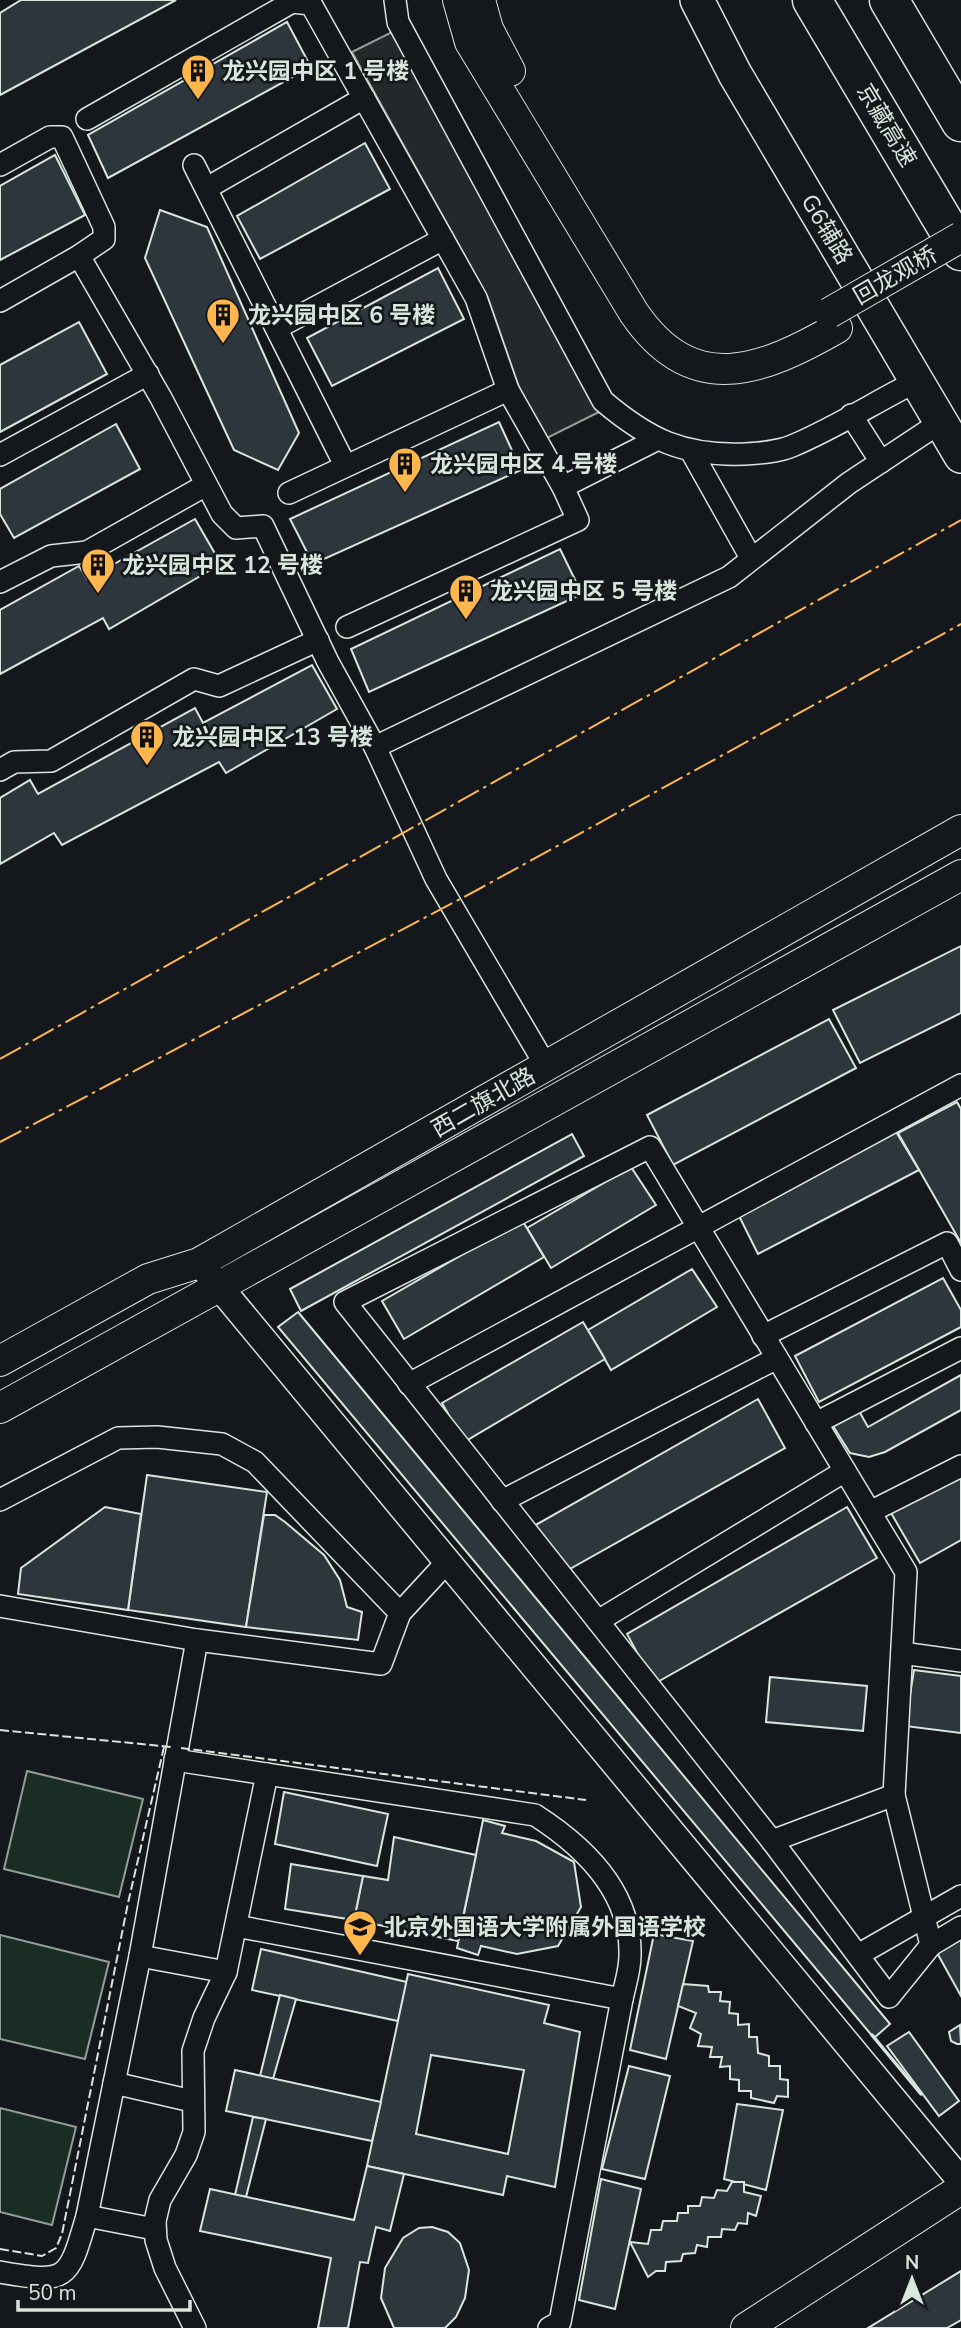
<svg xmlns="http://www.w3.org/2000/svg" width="961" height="2328" viewBox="0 0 961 2328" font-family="'Nunito Sans','Noto Sans SC',sans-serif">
<rect width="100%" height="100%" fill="#14181c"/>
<g fill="#1a2d24" stroke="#939e99" stroke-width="2">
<path d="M27 1771 143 1799 119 1897 4 1869Z"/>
<path d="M0 1935 109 1962 85 2059 0 2039Z"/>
<path d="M0 2108 76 2127 52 2225 0 2212Z"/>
</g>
<path fill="#24282b" stroke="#939e99" stroke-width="2" d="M392 32 599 412 545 439 519 387 488 298 352 52Z"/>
<g fill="#2c363c" stroke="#d8e6dc" stroke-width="2" fill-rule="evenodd">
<path d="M21 0H176L0 95V13Z"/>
<path d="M287 22 311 67 108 178 88 135Z"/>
<path d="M365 143 390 189 260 259 237 216Z"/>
<path d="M55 155 85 215 0 260V186Z"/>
<path d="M160 210 207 227 299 433 278 470 234 450 145 258Z"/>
<path d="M438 268 464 319 332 386 307 338Z"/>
<path d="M79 322 107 374 0 432V365Z"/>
<path d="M499 422 521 470 313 564 290 519Z"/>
<path d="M116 424 140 469 14 538 0 514V489Z"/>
<path d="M195 519 221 564 109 629 103 618 0 674V610L79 566 87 579Z"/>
<path d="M560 549 582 594 369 692 351 649Z"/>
<path d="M312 665 337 709 226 773 219 762 62 845 54 833 0 864V798L30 780 38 794 195 708 203 723Z"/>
<path d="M961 946V1013L860 1063 833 1010Z"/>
<path d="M829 1019 856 1068 673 1165 647 1115Z"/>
<path d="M957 1102 961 1109V1243L898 1133Z"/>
<path d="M895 1130 919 1170 758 1254 737 1212Z"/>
<path d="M572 1134 584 1156 301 1311 290 1289Z"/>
<path d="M631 1167 656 1205 551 1268 527 1228Z"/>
<path d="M522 1220 544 1257 404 1339 382 1301Z"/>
<path d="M692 1269 717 1307 611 1370 588 1330Z"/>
<path d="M943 1278 961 1310V1327L819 1402 795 1356Z"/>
<path d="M298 1312 890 2024 874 2038 278 1327Z"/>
<path d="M583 1322 605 1359 464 1442 442 1403Z"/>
<path d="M961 1375V1410L885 1452 869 1457 850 1453 833 1426 859 1411 868 1427Z"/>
<path d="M758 1399 785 1448 561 1574 534 1526Z"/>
<path d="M961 1474V1540L920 1563 891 1513Z"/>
<path d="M147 1475 267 1492 246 1627 128 1610Z"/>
<path d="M105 1507 141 1514 128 1610 18 1594 21 1568Z"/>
<path d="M847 1507 877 1558 654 1684 627 1634Z"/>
<path d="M264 1515H275L285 1522 324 1555 340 1580 347 1607 362 1612 358 1640 246 1627Z"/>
<path d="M914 1670 961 1676V1733L905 1726Z"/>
<path d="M770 1677 867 1686 863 1731 766 1722Z"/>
<path d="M284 1792 388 1814 377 1866 275 1844Z"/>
<path d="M483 1820 505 1826 502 1833 536 1841 574 1862 581 1907 558 1946 517 1954 481 1946 478 1955 457 1948Z"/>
<path d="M394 1837 476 1855 458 1941 354 1920 363 1876 388 1880Z"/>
<path d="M291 1864 363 1876 354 1920 285 1909Z"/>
<path d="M654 1934 693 1941 666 2059 630 2050Z"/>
<path d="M961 1936V1996L936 1951Z"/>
<path d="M261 1949 407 1982 398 2021 252 1990Z"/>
<path d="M408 1974 549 2005 544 2023 580 2032 555 2187 507 2176 503 2195 367 2166ZM431 2055 524 2070 508 2154 416 2134Z"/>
<path d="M683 1984 708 1986 709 1992H721L720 2001 730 2002 729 2013 738 2014V2025L749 2024V2037H757L758 2053 769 2056V2066H780V2079L788 2080V2097L777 2096 774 2103 751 2098V2091H739V2080L730 2079V2066L720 2067 722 2057H710L712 2047 698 2046 701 2034 690 2028 696 2013 678 2006Z"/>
<path d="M280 1995 296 1999 273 2079 260 2076Z"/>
<path d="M960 2025 961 2044H957L951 2041 949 2032Z"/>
<path d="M909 2032 959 2101 939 2116 887 2046Z"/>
<path d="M629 2066 670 2076 645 2179 602 2169Z"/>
<path d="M235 2070 381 2102 372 2141 226 2111Z"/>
<path d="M737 2104 783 2110 766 2190 724 2179Z"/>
<path d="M253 2117 266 2119 246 2197 235 2195Z"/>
<path d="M367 2166 404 2174 390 2231 376 2227 368 2263 360 2262 348 2328H318L331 2258 200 2231 210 2189 354 2220Z"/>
<path d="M601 2179 641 2189 615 2309 579 2300Z"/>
<path d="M732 2182H744V2192L761 2196 756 2216 748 2213 747 2224 738 2223 735 2230 722 2229 721 2237H708L707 2247 697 2245 695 2253 683 2254 681 2261 666 2262 665 2271H656L648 2277 630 2242 648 2244 651 2230H661L663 2221H677L678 2213H688V2206H700L702 2197 714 2198 717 2190 727 2191Z"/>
<path d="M432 2227 448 2232 460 2243 469 2270 465 2298 456 2317 445 2328H394L381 2298 385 2268 403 2238 419 2228Z"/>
<path d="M961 2271V2320L947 2328H868Z"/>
</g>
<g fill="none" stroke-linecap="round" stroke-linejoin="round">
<g stroke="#d8e6dc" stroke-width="24">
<g id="minor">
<path d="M395 0 398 22 603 401C649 440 683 456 744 454 760 453 778 452 792 446 835 428 875 402 917 381"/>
<path d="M87 119 292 2 311 4 476 298 508 390 563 487 656 440"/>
<path d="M0 165 50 137H62L104 227V239L79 256"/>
<path d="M194 165 345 465"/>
<path d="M207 188 364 98"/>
<path d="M0 301 79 256 161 398 222 514 236 528 263 526 328 662 375 747 436 879 546 1066"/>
<path d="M277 328 443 239"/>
<path d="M851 415 881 462"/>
<path d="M691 451 751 558"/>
<path d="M0 455 148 374"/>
<path d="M289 493 508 390"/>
<path d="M0 582 51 556 87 552 206 485"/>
<path d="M347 627 578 520 563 487"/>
<path d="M375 747 729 577 849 483 941 422"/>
<path d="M0 770 14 762 51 761 194 679 219 686 318 640"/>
<path d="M650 1147 906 1572 894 1795 772 1841 345 1302Z"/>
<path d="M763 1336 947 1243 961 1270"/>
<path d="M409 1384 961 1085"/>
<path d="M816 1423 961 1348"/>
<path d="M0 1500 118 1438 157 1437 222 1444 255 1462 400 1613"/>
<path d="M502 1501 777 1358"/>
<path d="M870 1512 961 1466"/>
<path d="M0 1606 197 1640 381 1664 400 1613 447 1562"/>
<path d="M598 1621 845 1471"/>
<path d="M902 1653 961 1661"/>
<path d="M175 1760 535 1815C585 1847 632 1892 630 1956 630 1970 625 1985 622 1999L236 1926"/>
<path d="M894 1795 931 1945 961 1927"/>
<path d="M772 1841 889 1997 931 1945"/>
<path d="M858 1955 961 1896"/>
<path d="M140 1956 226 1972"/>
<path d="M114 2083 192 2101"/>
<path d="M87 2216 154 2229"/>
<path d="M0 2272C68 2284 68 2281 87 2216L140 1956 197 1640"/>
<path d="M195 2328 165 2268 156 2240 155 2221 160 2200 186 2155 194 2132 193 2051 204 2018 226 1972 267 1774"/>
<path d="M549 2328 560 2322 622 1999"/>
</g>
</g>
<g stroke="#d8e6dc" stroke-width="29">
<path id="tertiary" d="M207 1272 961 2181"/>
</g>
<g stroke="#d8e6dc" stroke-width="32">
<g id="secondary">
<path d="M458 0 470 42 634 313C693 399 762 371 837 328"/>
<path d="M480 0 488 29 510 71"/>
<path d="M0 1361 148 1279 199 1263 961 830"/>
<path d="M0 1408 961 875"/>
<path d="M746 2328 961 2189"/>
</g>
</g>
<g stroke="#d8e6dc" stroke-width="36">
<path id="primary" d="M697 0 735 74 961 456"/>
</g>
<g stroke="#d8e6dc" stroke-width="41">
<g id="motorway">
<path d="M812 0 961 251"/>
<path d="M889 0 961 122"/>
</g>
</g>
<use href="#minor" stroke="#14181c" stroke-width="21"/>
<use href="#tertiary" stroke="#14181c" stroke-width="26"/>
<use href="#secondary" stroke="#14181c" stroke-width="30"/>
<use href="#primary" stroke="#14181c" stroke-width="33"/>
<use href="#motorway" stroke="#14181c" stroke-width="38"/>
<g stroke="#d8e6dc" stroke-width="32" stroke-linecap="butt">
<path id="secondary-bridge" d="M829 313 961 237"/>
</g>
<use href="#secondary-bridge" stroke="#14181c" stroke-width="30"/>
<g stroke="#d8e6dc" stroke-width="2" stroke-dasharray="9 3.5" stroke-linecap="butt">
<path d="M0 1730 171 1747"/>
<path d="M181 1748 586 1800"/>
<path d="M0 2249 42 2256 56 2248 62 2234 128 1903 164 1747"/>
</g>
<path stroke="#d8e6dc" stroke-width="3.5" d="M872 2035 921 2094"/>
<g stroke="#ffb74d" stroke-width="2" stroke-dasharray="24 5 3.5 5" stroke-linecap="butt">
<path d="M0 1059 961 520"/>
<path d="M0 1142 479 889 961 624"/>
</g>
</g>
<defs>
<g id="building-pin" transform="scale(1.75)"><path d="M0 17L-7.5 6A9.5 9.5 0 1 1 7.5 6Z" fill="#ffb74d" stroke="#14181c"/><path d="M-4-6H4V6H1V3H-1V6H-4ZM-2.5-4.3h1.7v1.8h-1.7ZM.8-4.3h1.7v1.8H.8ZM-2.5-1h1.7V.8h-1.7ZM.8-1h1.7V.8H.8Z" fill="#111"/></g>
<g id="school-pin" transform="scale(1.75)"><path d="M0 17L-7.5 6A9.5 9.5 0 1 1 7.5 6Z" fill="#ffb74d" stroke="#14181c"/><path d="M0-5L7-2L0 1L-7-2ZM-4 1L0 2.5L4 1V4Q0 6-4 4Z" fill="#111"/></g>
</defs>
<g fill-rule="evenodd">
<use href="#building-pin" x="198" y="71"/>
<use href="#building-pin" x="223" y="315"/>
<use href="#building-pin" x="405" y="464"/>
<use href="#building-pin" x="98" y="565"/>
<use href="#building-pin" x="466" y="591"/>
<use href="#building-pin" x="147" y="737"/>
<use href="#school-pin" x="360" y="1927"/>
</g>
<g text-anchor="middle" stroke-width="5" stroke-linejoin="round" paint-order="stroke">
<g font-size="23" font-weight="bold" fill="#d8e6dc" stroke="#14181c" text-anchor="start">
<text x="222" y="79">龙兴园中区 1 号楼</text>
<text x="248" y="323">龙兴园中区 6 号楼</text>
<text x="430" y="472">龙兴园中区 4 号楼</text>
<text x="122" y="573">龙兴园中区 12 号楼</text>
<text x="490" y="599">龙兴园中区 5 号楼</text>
<text x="172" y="745">龙兴园中区 13 号楼</text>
<text x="384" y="1935">北京外国语大学附属外国语学校</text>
</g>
<g font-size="23" fill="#d8e6dc" stroke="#14181c">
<text transform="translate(887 125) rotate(59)" y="8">京藏高速</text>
<text transform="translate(827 229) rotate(59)" y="8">G6辅路</text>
<text transform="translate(895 275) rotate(-30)" y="8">回龙观桥</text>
<text transform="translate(483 1102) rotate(-30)" y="8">西二旗北路</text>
</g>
</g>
<g transform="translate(912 2279)" stroke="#14181c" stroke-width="5" paint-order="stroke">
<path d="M0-5L12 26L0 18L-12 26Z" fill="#d8e6dc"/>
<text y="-10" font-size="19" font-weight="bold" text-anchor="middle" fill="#d8e6dc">N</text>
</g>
<path d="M18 2300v10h172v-10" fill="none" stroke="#d8e6dc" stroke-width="3.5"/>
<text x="28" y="2300" font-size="21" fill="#d8e6dc" stroke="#14181c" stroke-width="5" paint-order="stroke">50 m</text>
</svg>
